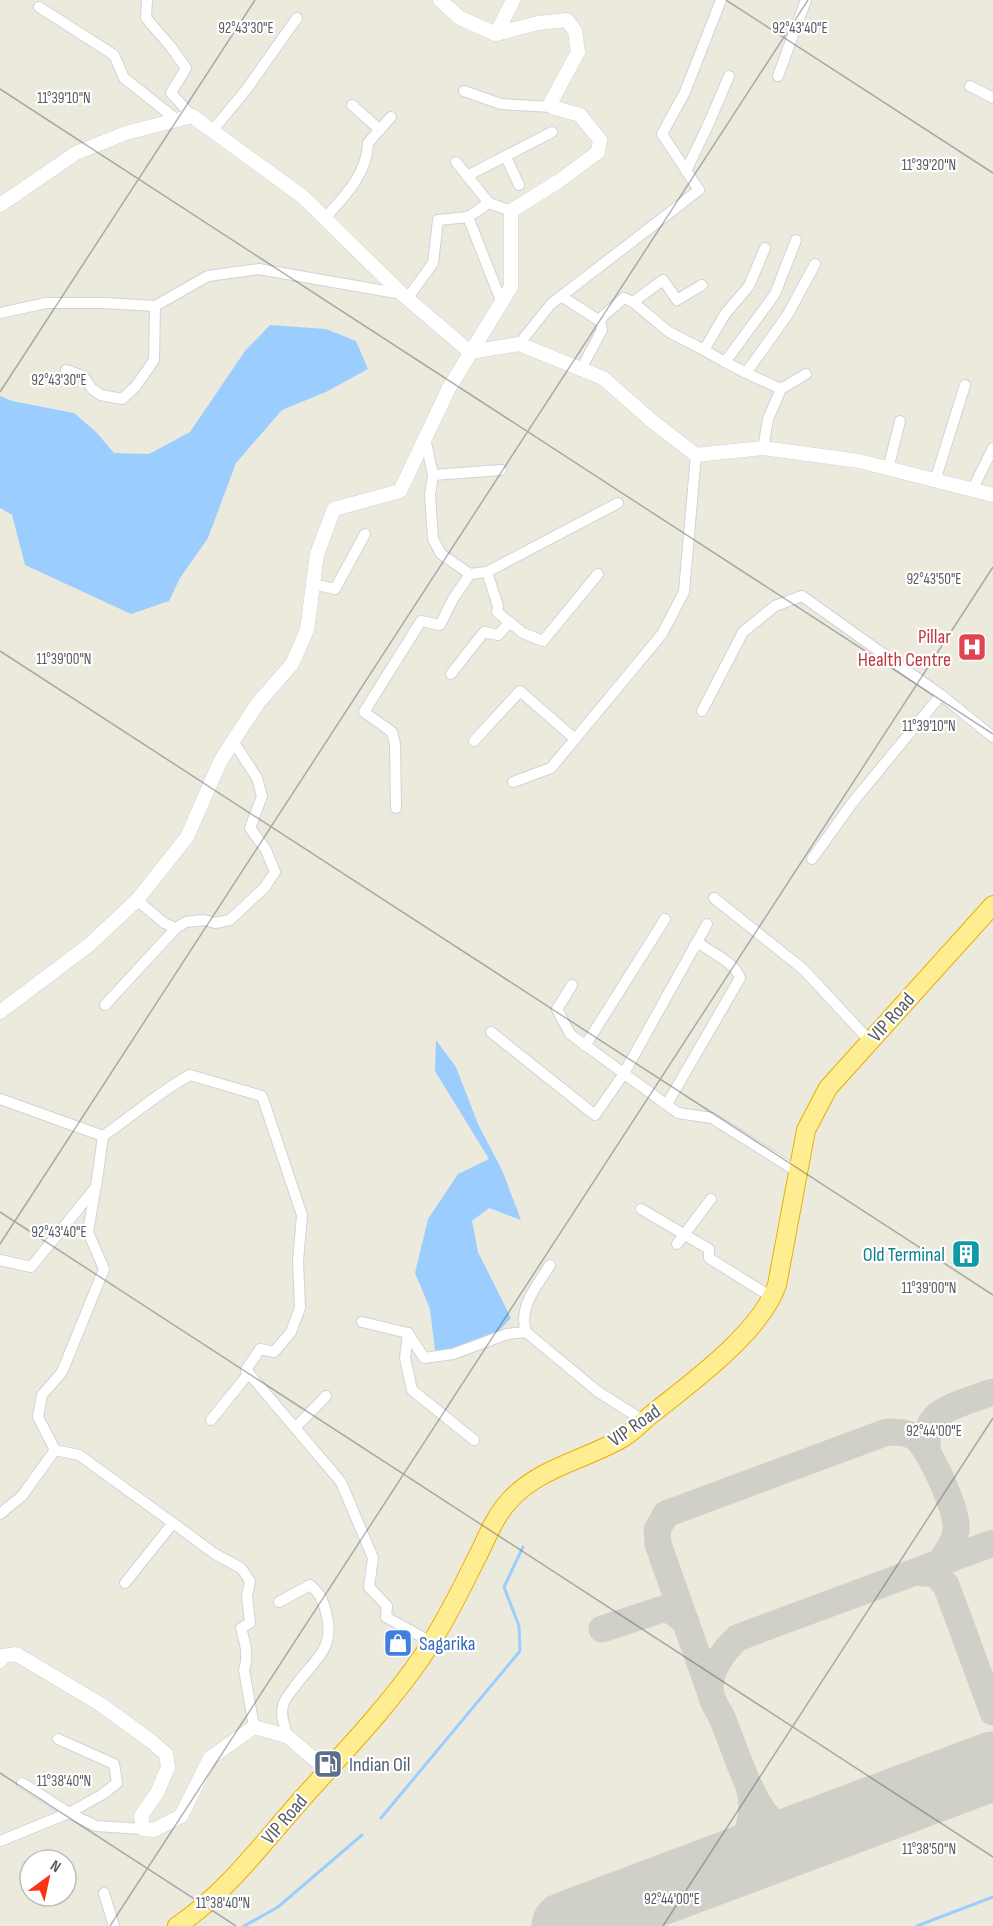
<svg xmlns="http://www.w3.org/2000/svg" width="993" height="1926" viewBox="0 0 993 1926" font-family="'Sofia Sans Condensed',sans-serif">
<rect width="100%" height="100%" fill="#eceadd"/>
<g fill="#9bceff">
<path d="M270 325 326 329 356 341 368 369 326 392 282 410 236 463 208 538 180 578 169 601 131 614 25 565 12 515 0 508V396L12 401 74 413 96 432 114 453 149 454 190 432 245 351Z"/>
<path d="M436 1040 456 1067 478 1124 502 1170 521 1220 489 1208 472 1221 478 1252 511 1318 483 1348 435 1351 430 1309 415 1273 428 1219 458 1174 489 1159 435 1071Z"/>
</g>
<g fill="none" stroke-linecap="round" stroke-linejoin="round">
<g stroke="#9bceff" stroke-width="3">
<path d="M381 1818 520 1651 519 1626 504 1587 523 1547"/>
<path d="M244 1926 278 1907 362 1835"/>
<path d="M917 1926 993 1897"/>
</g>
<g stroke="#d0d0c9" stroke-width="27">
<path d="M927 1449C927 1439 927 1430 932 1421 941 1407 977 1398 993 1392"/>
<path d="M916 1572 935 1574 946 1585 993 1712"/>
<path d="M602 1629 663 1609 672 1611 686 1622"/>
<path d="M711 1694 658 1544 657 1530 666 1514 887 1432C897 1432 906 1432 915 1437 929 1447 959 1513 956 1530 955 1542 946 1553 940 1563"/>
<path d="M979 1771 988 1762 993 1748"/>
<path d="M804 1837C791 1834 779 1831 771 1821 748 1796 736 1751 723 1720 720 1712 713 1704 711 1695 706 1673 722 1653 737 1638L993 1543"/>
<path d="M727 1865C747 1844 757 1816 749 1786"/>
</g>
<path stroke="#d0d0c9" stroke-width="69" d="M566 1926 993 1766"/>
<g stroke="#d1d3da" stroke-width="12">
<g id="minor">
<path d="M147 0 146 18 171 47 186 68 171 93 192 116"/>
<path d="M39 7 114 55 124 78 177 120"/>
<path d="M778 76 806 0"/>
<path d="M970 86 993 98"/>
<path d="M464 91 501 104 552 107"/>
<path d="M352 105 380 130"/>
<path d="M212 131 246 90 297 18"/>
<path d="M506 157 519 185"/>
<path d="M456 162 489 203"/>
<path d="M686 171 709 123 729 76"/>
<path d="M467 176 552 132"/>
<path d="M325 218C345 196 367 174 368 143L391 117"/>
<path d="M561 296 600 321"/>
<path d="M407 299 433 263 438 220 468 217"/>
<path d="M633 302 663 280 677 300 702 285"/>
<path d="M502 303 468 217 489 203 511 211"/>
<path d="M0 313 46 303H104L155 306 208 276 259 269 402 294"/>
<path d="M519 344 551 304 699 190 662 134 685 92 721 0"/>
<path d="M725 362 704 350 725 314 749 286 765 248"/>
<path d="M581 369 602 330 600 321 603 316 624 298 633 302 669 332 704 350"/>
<path d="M66 370 83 376 92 389 101 395 122 399 136 386 154 360 155 306"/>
<path d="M746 373 725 362 775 294 796 240"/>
<path d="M781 389 746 373 788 314 815 264"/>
<path d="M425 438 433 475 430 495 433 539 441 554 470 574 487 572 498 606 497 612 523 633 543 641 598 574"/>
<path d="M763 448 768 419 781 389 806 374"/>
<path d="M888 469 900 421"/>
<path d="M433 475 501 470"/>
<path d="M935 481 965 385"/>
<path d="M972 490 993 448"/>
<path d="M487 572 618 503"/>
<path d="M313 584 335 589 365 534"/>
<path d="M451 674 484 632 498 635 510 622"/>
<path d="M702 711 743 632 775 606 802 596 941 695 993 737"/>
<path d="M474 741 520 691 575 739"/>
<path d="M513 782 551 768 662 634 684 592 696 455"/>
<path d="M396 808 395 744 392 732 364 712 421 621 440 625 453 599 470 574"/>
<path d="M812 859 853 802 941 695"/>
<path d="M714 898 803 969 870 1041"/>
<path d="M137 900 164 923 176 928 186 922 204 920 215 923 230 920 265 887 275 872 266 850 250 828 262 796 257 778 233 741"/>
<path d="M572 985 557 1009 570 1034 678 1113 712 1118 798 1172"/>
<path d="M105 1005 176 928"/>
<path d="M491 1032 595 1115 623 1075 707 924"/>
<path d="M585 1046 665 919"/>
<path d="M0 1099 103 1136"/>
<path d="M667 1104 740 978C734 962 714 954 700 944L694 946"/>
<path d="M641 1209 709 1249V1258L773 1298"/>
<path d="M677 1244 711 1199"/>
<path d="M0 1260 31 1267 96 1187 103 1136C132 1116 159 1092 190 1075L262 1096 302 1215 298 1261 300 1308 291 1332 274 1352 260 1349 246 1370 341 1482 373 1558 369 1587 387 1606 386 1617 431 1642"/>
<path d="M550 1265C537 1286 518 1306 526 1332L597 1391 644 1421"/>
<path d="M362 1322 408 1333 424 1358 453 1354 507 1334 526 1332"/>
<path d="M408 1333 405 1358 412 1390 474 1440"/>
<path d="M211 1420 249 1373"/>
<path d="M295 1428 326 1396"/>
<path d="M55 1450 79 1455 173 1523 125 1583"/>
<path d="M0 1514 22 1496 55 1450 38 1417 42 1395 62 1372 104 1269 88 1232 95 1191"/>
<path d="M173 1523 215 1554 241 1568 250 1581 247 1596 250 1623 241 1628C245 1642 249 1656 244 1670L254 1727"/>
<path d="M279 1602 310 1585C321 1595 322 1598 326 1612 337 1650 312 1661 293 1689 289 1694 285 1699 283 1705 280 1717 285 1724 287 1736"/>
<path d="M22 1783 69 1813 103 1794 117 1783 114 1764 58 1739"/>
<path d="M0 1841 69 1813 96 1826 143 1829"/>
<path d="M104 1893 114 1926"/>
</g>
</g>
<g stroke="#d1d3da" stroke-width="15">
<g id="tertiary">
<path d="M496 34 513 0"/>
<path d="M0 205 76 153 126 133 192 116 302 196 402 294 470 352 519 344 603 378 652 421 696 455 763 448 859 461 993 495"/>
<path d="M0 1012 89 945 137 900 187 837 220 762 233 741 258 703 292 664 307 630 317 554 334 509 400 491 449 388 511 287V211L559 181 598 152 600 140 580 115 552 107 551 102 578 52 575 31 567 20 538 23 496 34 460 18 440 0"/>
<path d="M0 1661 3 1656 16 1654 100 1704 151 1741 166 1754 168 1767 157 1793 141 1816 143 1829 154 1830 181 1816 210 1758 254 1727 287 1736 327 1770"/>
</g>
</g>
<g stroke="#eaae00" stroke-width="20">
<path id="trunk" d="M177 1926C226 1893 262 1844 301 1800 343 1753 388 1707 424 1654 443 1625 459 1594 474 1563 486 1541 493 1518 510 1500 539 1468 584 1460 621 1439 632 1433 642 1422 652 1414 692 1382 760 1333 777 1285L806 1130 828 1088 993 905"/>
</g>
<use href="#minor" stroke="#fff" stroke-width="10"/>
<use href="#tertiary" stroke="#fff" stroke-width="14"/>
<use href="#trunk" stroke="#ffee91" stroke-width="18"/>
</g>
<path fill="none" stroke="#575b61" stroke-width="1.5" stroke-opacity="0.45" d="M726 0 993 173M0 89 993 734M0 392 255 0M0 651 993 1295M0 1212 993 1857M0 1244 808 0M0 1773 236 1926M110 1926 993 567M663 1926 993 1418"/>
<defs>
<g id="hospital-square" transform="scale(1.5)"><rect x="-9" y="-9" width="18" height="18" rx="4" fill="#e0444e" stroke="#fff"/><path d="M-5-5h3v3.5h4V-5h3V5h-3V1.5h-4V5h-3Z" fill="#fff"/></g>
<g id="building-square" transform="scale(1.5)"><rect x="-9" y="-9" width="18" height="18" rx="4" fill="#0f9aa8" stroke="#fff"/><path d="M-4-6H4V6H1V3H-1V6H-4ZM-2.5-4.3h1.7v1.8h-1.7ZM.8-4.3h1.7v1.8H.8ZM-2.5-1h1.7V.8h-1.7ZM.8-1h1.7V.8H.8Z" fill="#fff"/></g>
<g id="shop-square" transform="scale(1.5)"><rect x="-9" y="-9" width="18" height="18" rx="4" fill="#3f7fe0" stroke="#fff"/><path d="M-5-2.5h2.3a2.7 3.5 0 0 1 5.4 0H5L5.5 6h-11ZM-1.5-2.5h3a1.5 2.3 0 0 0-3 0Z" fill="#fff"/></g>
<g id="fuel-square" transform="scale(1.5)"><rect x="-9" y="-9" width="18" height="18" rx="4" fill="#5c6f8a" stroke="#fff"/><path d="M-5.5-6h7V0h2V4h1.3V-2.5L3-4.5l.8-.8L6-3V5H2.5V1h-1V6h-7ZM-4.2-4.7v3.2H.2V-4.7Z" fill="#fff"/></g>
</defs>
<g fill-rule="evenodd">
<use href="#hospital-square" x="972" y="647"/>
<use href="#building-square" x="966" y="1254"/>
<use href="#shop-square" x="398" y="1643"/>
<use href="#fuel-square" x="328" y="1764"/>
</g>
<g text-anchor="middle" stroke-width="4.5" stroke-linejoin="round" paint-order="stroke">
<g font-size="20" fill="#be3a42" stroke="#fff" text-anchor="end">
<text x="951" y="643">Pillar<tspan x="951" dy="23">Health Centre</tspan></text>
</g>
<g font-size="20" fill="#575b61" stroke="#fff">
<text transform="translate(891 1017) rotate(-48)" y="7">VIP Road</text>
<text transform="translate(634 1425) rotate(-35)" y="7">VIP Road</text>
<text transform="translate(284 1819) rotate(-49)" y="7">VIP Road</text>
</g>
<g font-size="20" fill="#0d838f" stroke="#fff" text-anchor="end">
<text x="945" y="1261">Old Terminal</text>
</g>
<g font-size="20" fill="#366cbe" stroke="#fff" text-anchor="start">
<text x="419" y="1650">Sagarika</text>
</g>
<g font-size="20" fill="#4e5e75" stroke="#fff" text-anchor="start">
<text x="349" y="1771">Indian Oil</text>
</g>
</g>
<g font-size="15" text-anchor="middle" fill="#575b61" stroke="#fff" stroke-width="4.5" stroke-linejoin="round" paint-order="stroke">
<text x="800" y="33">92°43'40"E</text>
<text x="246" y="33">92°43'30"E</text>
<text x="64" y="103">11°39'10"N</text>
<text x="929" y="170">11°39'20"N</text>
<text x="59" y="385">92°43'30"E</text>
<text x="934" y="584">92°43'50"E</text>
<text x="64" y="664">11°39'00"N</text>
<text x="929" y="731">11°39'10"N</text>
<text x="59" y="1237">92°43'40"E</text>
<text x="929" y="1293">11°39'00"N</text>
<text x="934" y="1436">92°44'00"E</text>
<text x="64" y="1786">11°38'40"N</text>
<text x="929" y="1854">11°38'50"N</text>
<text x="672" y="1904">92°44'00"E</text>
<text x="223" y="1908">11°38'40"N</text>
</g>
<g transform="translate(48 1878) rotate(33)"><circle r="28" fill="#ffffff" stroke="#bcbdc0" stroke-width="1.5"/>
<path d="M0-4.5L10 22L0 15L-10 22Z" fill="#fa3516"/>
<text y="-9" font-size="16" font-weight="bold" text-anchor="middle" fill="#575b61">N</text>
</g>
</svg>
